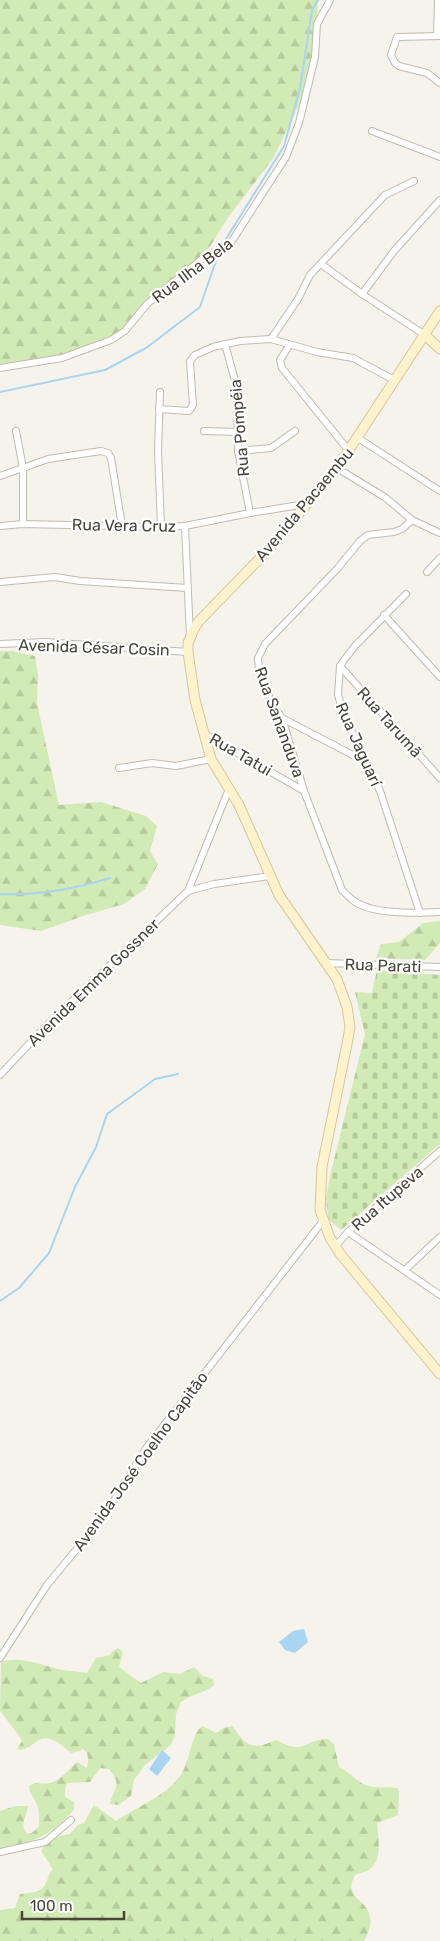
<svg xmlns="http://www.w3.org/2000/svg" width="440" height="1941" viewBox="0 0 440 1941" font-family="Rubik,sans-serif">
<defs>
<pattern id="forest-firs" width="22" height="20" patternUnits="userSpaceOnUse" patternTransform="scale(1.25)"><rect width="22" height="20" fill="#d2eab5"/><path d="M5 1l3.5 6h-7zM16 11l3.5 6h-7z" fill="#b6ca9c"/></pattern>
<pattern id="cemetery-stones" width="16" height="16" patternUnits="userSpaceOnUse" patternTransform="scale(1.25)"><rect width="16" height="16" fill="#d2eab5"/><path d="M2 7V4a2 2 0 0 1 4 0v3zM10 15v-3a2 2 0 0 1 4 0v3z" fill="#b6ca9c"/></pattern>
</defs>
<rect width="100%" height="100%" fill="#f6f3ec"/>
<g fill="url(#forest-firs)">
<path d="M0 0H318L316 39 308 86 274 157 227 219 203 258 147 304 111 340 62 358 0 369Z"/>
<path d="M0 651H12L35 656 38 675 37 703 59 805 101 802 146 816 157 826 150 851 158 864 145 889 124 904 83 916 41 931 0 925Z"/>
<path d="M440 921V943L425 960 376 958 381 944 399 942 423 923Z"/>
<path d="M118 1648 123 1652 119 1667 141 1683 163 1672 180 1674 194 1667 203 1676 213 1679 214 1685 207 1690 189 1697 181 1702 176 1714 175 1735 171 1745 145 1765 134 1780 131 1796 118 1805 110 1804C112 1790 124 1786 109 1769L100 1768 90 1782 67 1783 65 1789V1797L74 1802V1810C50 1836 34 1842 0 1849V1811L15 1806H28C27 1816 19 1824 27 1834L32 1833 39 1826C39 1819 40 1812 37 1805 35 1798 29 1794 29 1786 36 1781 42 1785 50 1783 60 1781 69 1769 77 1762L87 1768C89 1761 89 1753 83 1749L79 1751 71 1753C61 1745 48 1732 36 1742 29 1747 27 1749 19 1750L17 1749 22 1741 20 1737 0 1711 1 1662C21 1655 43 1666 63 1670 71 1672 79 1671 87 1673L96 1658 110 1655 114 1650Z"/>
<path d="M203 1726 216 1733 224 1728 232 1726C247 1746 251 1751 276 1740 306 1756 301 1740 328 1739L334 1744 339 1767C350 1772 357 1783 369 1786 378 1789 388 1786 397 1788L399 1791 398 1815 377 1823C378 1837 383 1859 370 1869 366 1872 359 1873 355 1875 353 1880 350 1885 352 1890 353 1897 360 1900 364 1905 374 1916 371 1929 364 1941H0V1910L15 1908 20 1894C29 1893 42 1893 46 1883 49 1877 48 1874 53 1869L41 1851C48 1839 57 1836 70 1834L78 1825 84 1823 94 1805 116 1821C139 1805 169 1796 183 1771 190 1759 192 1731 203 1726Z"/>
</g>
<path fill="url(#cemetery-stones)" d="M377 970 440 975V1144L341 1230 328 1219 326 1199 330 1176 365 1034 355 992 372 993Z"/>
<g fill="#a9d4f2">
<path d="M304 1629 308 1642 295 1653 285 1650 279 1642 293 1631Z"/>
<path d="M162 1750 171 1758 157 1776 149 1769Z"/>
</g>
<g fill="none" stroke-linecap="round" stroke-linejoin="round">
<g stroke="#a9d4f2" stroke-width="2">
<path d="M221 247 284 146 300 88 312 10 318 0"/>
<path d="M0 392 105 370 146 348 200 307 219 252"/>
<path d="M0 894C38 896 74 889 110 878"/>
<path d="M0 1301 19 1288 49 1253 75 1187 96 1147 107 1114 155 1079 178 1074"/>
</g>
<g stroke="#c2bbae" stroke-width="8">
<g id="street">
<path d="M437 36 438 0"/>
<path d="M440 36 397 37 391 55 395 63 399 66 427 73 440 83"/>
<path d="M372 131 440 157"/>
<path d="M321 264 362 294 425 335"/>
<path d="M362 294 394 251 440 200"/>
<path d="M271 339 298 299 310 275 385 195 414 181"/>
<path d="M225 344 237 388 238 451 250 513"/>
<path d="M289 346 280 360 282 368 349 451"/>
<path d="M0 368 62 358 111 340 125 331 147 304 203 258 230 244 286 157 299 123 315 57 317 24 330 0"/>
<path d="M160 392 158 451 161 527"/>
<path d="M159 409 189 411 193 405 190 361 195 355 213 347 240 341 271 339 317 352 353 358 394 380"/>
<path d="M16 431 23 468 48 459 101 451 108 453 111 458 122 526"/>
<path d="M204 431 238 432"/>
<path d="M358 438 440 491"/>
<path d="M238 451 271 448 295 431"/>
<path d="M337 468 386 498 412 520 440 533"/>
<path d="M0 476 23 468V524"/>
<path d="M412 520 402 529 394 532 368 535 360 541 337 569 265 644 258 658 259 670 272 704 282 718 304 791 342 890C346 894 350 898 354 901 373 915 417 913 440 912"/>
<path d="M0 526 23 524 161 527 185 526 250 513 306 504"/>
<path d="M185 526 190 637"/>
<path d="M427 572 440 558"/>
<path d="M0 582 55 577 80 581 187 588"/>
<path d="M406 594 355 646 344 660 340 666 338 695 344 715 380 791 420 913"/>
<path d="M384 615 440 677"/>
<path d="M0 644 45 642 188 652"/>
<path d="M340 666 440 778"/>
<path d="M282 718 366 762"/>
<path d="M203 733 304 791"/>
<path d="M119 768 152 763 176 766 211 759"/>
<path d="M188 891 214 884 270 876"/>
<path d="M326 963 440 967"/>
<path d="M0 1075 43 1029 188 891 229 789"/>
<path d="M348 1232 440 1295"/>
<path d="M335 1247 348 1232 440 1151"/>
<path d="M405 1270 440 1237"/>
<path d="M0 1658 47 1585 105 1515 147 1447 323 1221"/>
<path d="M0 1852 45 1842 71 1820"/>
</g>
</g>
<g stroke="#d6c79b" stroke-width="11">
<g id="secondary">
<path d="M440 311 337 468 270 548 199 621 194 629 188 643V652L195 700 211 759 239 805 279 895 337 979 347 1007 350 1027 348 1039 322 1167 320 1210 330 1238 341 1255 440 1374"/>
<path d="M425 335 440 349"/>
</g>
</g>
<use href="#street" stroke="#fff" stroke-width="6"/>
<use href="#secondary" stroke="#fff3cd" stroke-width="9"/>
</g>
<g text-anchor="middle" stroke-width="4.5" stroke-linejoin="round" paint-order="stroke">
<g font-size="16" fill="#4b4439" stroke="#fff">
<text transform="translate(192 270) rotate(-37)" y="6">Rua Ilha Bela</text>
<text transform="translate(239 428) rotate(-95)" y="6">Rua Pompéia</text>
<text transform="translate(304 504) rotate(-50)" y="6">Avenida Pacaembu</text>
<text transform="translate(124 525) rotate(1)" y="6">Rua Vera Cruz</text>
<text transform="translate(94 647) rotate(2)" y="6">Avenida César Cosin</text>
<text transform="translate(280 722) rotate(70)" y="6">Rua Sananduva</text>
<text transform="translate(390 722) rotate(48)" y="6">Rua Tarumã</text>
<text transform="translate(359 744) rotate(66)" y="6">Rua Jaguarí</text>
<text transform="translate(241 754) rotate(30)" y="6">Rua Tatui</text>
<text transform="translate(383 965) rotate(2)" y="6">Rua Parati</text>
<text transform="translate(93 982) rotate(-44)" y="6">Avenida Emma Gossner</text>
<text transform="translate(387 1198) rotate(-41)" y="6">Rua Itupeva</text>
<text transform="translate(140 1461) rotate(-54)" y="6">Avenida José Coelho Capitão</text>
</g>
</g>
<path d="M22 1911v8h102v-8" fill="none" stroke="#4b4439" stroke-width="2.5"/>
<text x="30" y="1911" font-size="15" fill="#4b4439" stroke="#ffffff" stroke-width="4" paint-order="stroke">100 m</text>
</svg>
